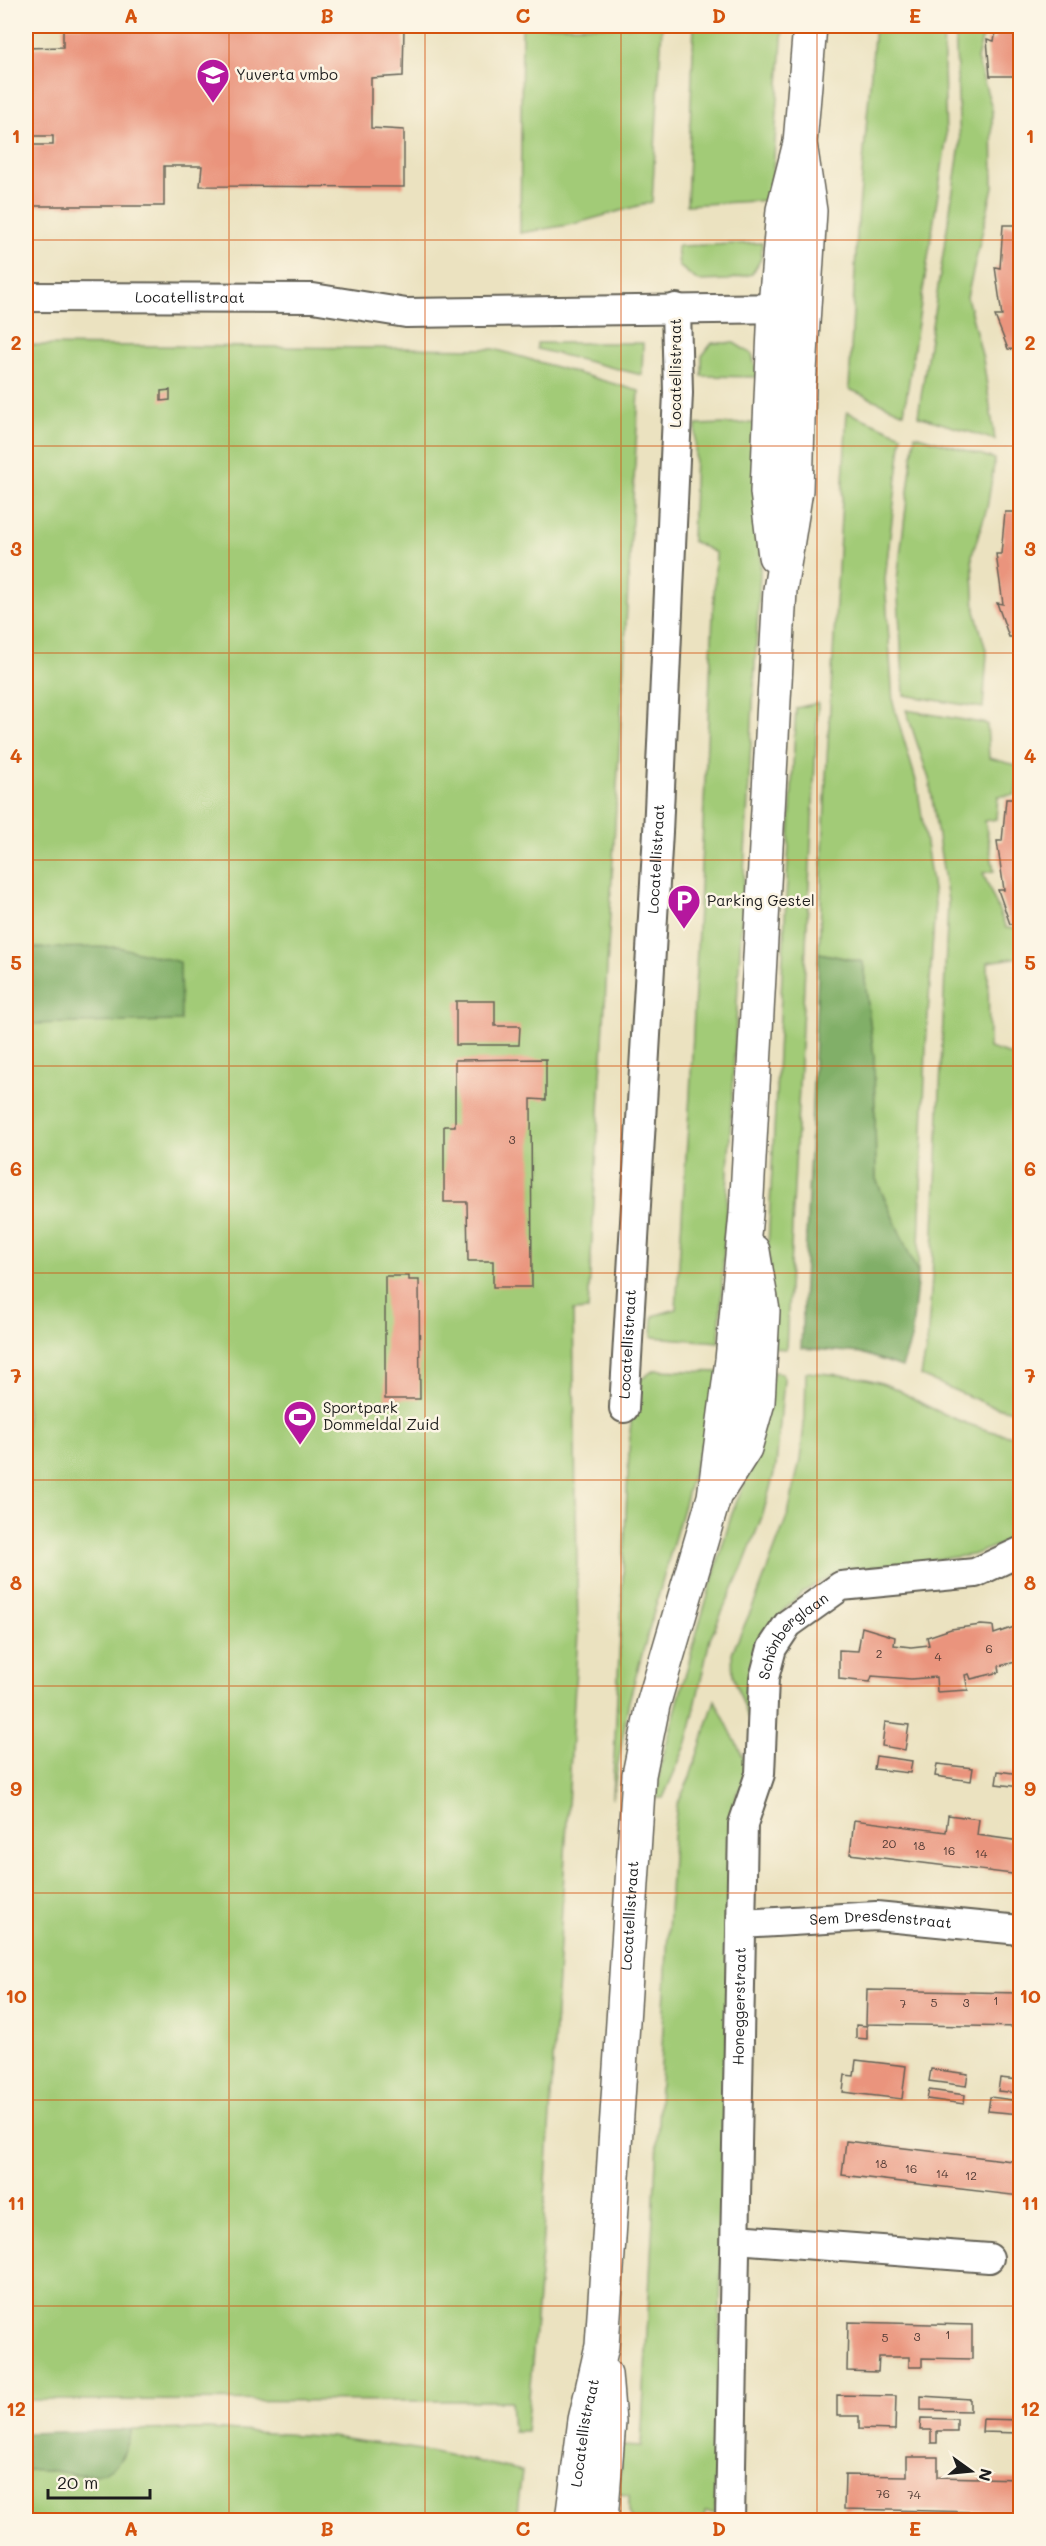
<svg xmlns="http://www.w3.org/2000/svg" width="1046" height="2546" viewBox="0 0 1046 2546" font-family="Mali,sans-serif">
<rect width="100%" height="100%" fill="#fcf5e5"/>
<filter id="ink" filterUnits="userSpaceOnUse"><feTurbulence type="fractalNoise" baseFrequency=".0167" numOctaves="2"/><feDisplacementMap in="SourceGraphic" scale="12" xChannelSelector="R" yChannelSelector="G"/><feConvolveMatrix kernelMatrix="1 2 1 2 8 2 1 2 1" color-interpolation-filters="sRGB"/></filter>
<filter id="wash" filterUnits="userSpaceOnUse"><feTurbulence type="fractalNoise" baseFrequency=".008" numOctaves="4" result="noise"/><feDisplacementMap in="SourceGraphic" scale="24" xChannelSelector="R" yChannelSelector="G"/><feGaussianBlur stdDeviation="1.35" result="paint"/><feColorMatrix in="noise" values="0 0 0 0 0 0 0 0 0 0 0 0 0 0 0 0 0 1.4 0 .05"/><feComposite in="paint" operator="in"/></filter>
<g filter="url(#wash)">
<rect width="100%" height="100%" fill="#ebe2c0"/>
<g fill="#a2cb77" stroke="#5f744a" stroke-width="1.5">
<path d="M522 26H662L652 202 574 224 520 233Z"/>
<path d="M694 26H783L771 200 687 205Z"/>
<path d="M875 26H943L946 142 904 413 849 389 857 232Z"/>
<path d="M955 26H985L977 59 992 108 993 187 967 297 983 359 995 440 918 416 960 145Z"/>
<path d="M762 243 761 259 752 274 728 280 698 281 679 266 677 246Z"/>
<path d="M537 343H643L642 375 537 349Z"/>
<path d="M712 343H734L752 354 758 377 702 376V356Z"/>
<path d="M26 345 494 349 639 391 588 1310 573 1311 578 1633 542 2251 526 2431H513L511 2401 26 2400Z"/>
<path d="M847 412 902 435 885 579 893 703 917 784 935 903 926 1047 918 1274 876 1179 874 1058 863 962 819 953 826 777Z"/>
<path d="M755 423 761 554 719 1342 652 1337 653 1316 676 1309 690 1095 716 553 692 541 696 425Z"/>
<path d="M915 435 995 459 987 508 972 555 975 611 987 654 983 708 904 695 897 580Z"/>
<path d="M818 703 786 1349 774 1348 768 1245 796 708Z"/>
<path d="M906 710 987 724 989 758 1020 766 1015 795 998 796 996 819 985 821 994 871 983 873 1006 928H1020V957L988 962 989 1048 1020 1058V1413L989 1405 921 1376 927 1344 932 1278 948 901 929 779Z"/>
<path d="M654 1370 720 1372 716 1405 697 1458 629 1701 612 1799 630 1431 636 1383Z"/>
<path d="M773 1372 782 1373 784 1379 776 1466 763 1514 743 1566 710 1639 687 1743 663 1798H657L661 1764 697 1632 733 1510 753 1464Z"/>
<path d="M806 1372C835 1375 865 1375 892 1387 905 1393 916 1401 929 1407 957 1421 989 1433 1020 1437V1537L972 1555 839 1571 803 1592 784 1610 758 1647 751 1717H748L733 1676 732 1653 756 1599 788 1514 800 1460 805 1416Z"/>
<path d="M715 1700 751 1773 748 1781 737 1792 732 1832 715 2513 705 2512 704 2520H633L629 2511V2495L619 2494 622 2446 641 2447 673 1837 677 1805 690 1777Z"/>
<path d="M208 2429 331 2437 429 2451 522 2471 516 2520H26V2470L122 2458 132 2430Z"/>
</g>
<g fill="#81af68" stroke="#4e6642" stroke-width="1.5">
<path d="M118 947 180 962 181 1021 26 1024V948Z"/>
<path d="M819 953 863 962 874 1058 876 1179 918 1274 911 1339 902 1367 861 1353 801 1348Z"/>
<path d="M132 2430C129 2438 127 2448 122 2456 103 2491 55 2465 26 2470V2433Z"/>
</g>
<g id="blocks">
<g fill="#ea947d">
<path d="M66 26H188V29H207V26H404L403 76 371 78V128L404 130V187L200 186 202 166H164V206H26V145H53V136H26V48L63 47V28Z"/>
<path d="M997 26H1020V76H990L987 39 994 41Z"/>
<path d="M1003 225H1020V350L1008 349 995 316H1002L995 267 1000 268Z"/>
<path d="M170 390V400L161 401V391Z"/>
<path d="M1005 512H1020V637H1009L997 603 1003 604 996 554H1001Z"/>
<path d="M1006 799H1020V924H1010L998 890H1004L997 841H1002Z"/>
<path d="M456 1001H495V1026H520L519 1045H456Z"/>
<path d="M546 1059V1100L531 1099 532 1287H493V1261H468L467 1202H444V1126H455V1060Z"/>
<path d="M385 1276H409V1280H419L420 1399H385Z"/>
<path d="M981 1625 993 1626 994 1634 1020 1625V1661L999 1666 1000 1672 971 1679 969 1674 965 1675 968 1690 937 1692 936 1677 911 1679 872 1676 870 1682 839 1679V1650L858 1651 862 1627 895 1637 894 1645 911 1647 929 1645 927 1637 951 1629Z"/>
<path d="M885 1722 909 1725 905 1750 882 1746Z"/>
<path d="M876 1756 912 1761 910 1773 874 1769Z"/>
<path d="M937 1764 973 1768 971 1781 935 1776Z"/>
<path d="M998 1771 1020 1774V1787L996 1784Z"/>
<path d="M948 1815 979 1819 977 1835 1020 1841V1875L850 1854 854 1820 946 1832Z"/>
<path d="M867 1990 1020 1993V2027L866 2024Z"/>
<path d="M856 2025 867 2026V2039L856 2038Z"/>
<path d="M856 2060 906 2066 902 2099 843 2092 845 2075 854 2076Z"/>
<path d="M931 2069 968 2074 966 2086 929 2081Z"/>
<path d="M1000 2078 1018 2080 1017 2093 998 2091Z"/>
<path d="M929 2090 965 2095 964 2104 927 2099Z"/>
<path d="M990 2097 1020 2101V2114L988 2111Z"/>
<path d="M846 2141 1020 2162V2196L842 2175Z"/>
<path d="M848 2322 972 2325V2359L922 2358V2367H909V2357H879L878 2372 847 2371Z"/>
<path d="M837 2395 896 2396 895 2430 859 2429V2416H837Z"/>
<path d="M921 2396 970 2399V2411L921 2410Z"/>
<path d="M921 2418 957 2419V2431H937V2443H931V2430H920Z"/>
<path d="M983 2419 1019 2420V2433L982 2432Z"/>
<path d="M907 2457H938V2477L1020 2479V2513L844 2509 845 2475 907 2476Z"/>
</g>
</g>
</g>
<g filter="url(#ink)">
<use href="#blocks" fill-opacity="0" stroke="#646155" stroke-width="1.5"/>
<g fill="none" stroke-linecap="round" stroke-linejoin="round">
<g stroke="#646155" stroke-width="32">
<g id="street">
<path id="s1" d="M26 297 313 298 406 313 796 308"/>
<path id="s2" d="M624 1408 658 832 678 393 676 308"/>
<path id="s3" d="M741 1924 876 1916 1020 1930"/>
<path d="M736 2239 989 2258"/>
<path id="s4" d="M730 2520 743 1824 760 1774 764 1678 772 1648 788 1624 841 1586 975 1573 1020 1552"/>
</g>
</g>
<g stroke="#646155" stroke-width="36">
<g id="secondary">
<path d="M775 556 767 492 775 307 783 210 800 143 810 26"/>
<path d="M719 1489 745 1448 758 1402 763 1311 753 1251"/>
<path id="s5" d="M572 2520 585 2420 602 2346 639 1775 653 1705 714 1497 732 1360 746 1214 780 590 796 490 799 387 810 211 800 143"/>
<path d="M601 2520 609 2422 605 2374"/>
</g>
</g>
<use href="#street" stroke="#fff" stroke-width="28"/>
<use href="#secondary" stroke="#fff" stroke-width="33"/>
</g>
</g>
<path fill="none" stroke="#d4530e" stroke-width="1.5" stroke-opacity="0.55" d="M229 26V2520M425 26V2520M621 26V2520M817 26V2520M26 240H1020M26 446H1020M26 653H1020M26 860H1020M26 1066H1020M26 1273H1020M26 1480H1020M26 1686H1020M26 1893H1020M26 2100H1020M26 2306H1020"/>
<defs>
<g id="school-pin" transform="scale(1.725)"><path d="M0 17L-7.5 6A9.5 9.5 0 1 1 7.5 6Z" fill="#b5179e" stroke="#fcf5e5"/><path d="M0-5L7-2L0 1L-7-2ZM-4 1L0 2.5L4 1V4Q0 6-4 4Z" fill="#fff"/></g>
<g id="parking-pin" transform="scale(1.725)"><path d="M0 17L-7.5 6A9.5 9.5 0 1 1 7.5 6Z" fill="#b5179e" stroke="#fcf5e5"/><path d="M-3.5-5.5H1a3.5 3.5 0 0 1 0 7H-1V5.5H-3.5ZM-1-3.4V-.6H.8a1.4 1.4 0 0 0 0-2.8Z" fill="#fff"/></g>
<g id="stadium-pin" transform="scale(1.725)"><path d="M0 17L-7.5 6A9.5 9.5 0 1 1 7.5 6Z" fill="#b5179e" stroke="#fcf5e5"/><path d="M0-5a6.5 5 0 1 0 0 10a6.5 5 0 1 0 0-10ZM-3.5-1.8h7v3.6h-7Z" fill="#fff"/></g>
</defs>
<g fill-rule="evenodd">
<use href="#school-pin" x="213" y="75"/>
<use href="#parking-pin" x="684" y="901"/>
<use href="#stadium-pin" x="300" y="1417"/>
</g>
<g text-anchor="middle" stroke-width="5" stroke-linejoin="round" paint-order="stroke">
<g font-size="12" fill="#503a34">
<text x="512" y="1144">3</text>
<text x="989" y="1653">6</text>
<text x="879" y="1658">2</text>
<text x="938" y="1661">4</text>
<text x="889" y="1848">20</text>
<text x="919" y="1850">18</text>
<text x="949" y="1855">16</text>
<text x="981" y="1858">14</text>
<text x="996" y="2005">1</text>
<text x="934" y="2007">5</text>
<text x="966" y="2007">3</text>
<text x="903" y="2008">7</text>
<text x="881" y="2168">18</text>
<text x="911" y="2173">16</text>
<text x="942" y="2178">14</text>
<text x="971" y="2180">12</text>
<text x="948" y="2339">1</text>
<text x="917" y="2341">3</text>
<text x="885" y="2342">5</text>
<text x="883" y="2498">76</text>
<text x="914" y="2499">74</text>
</g>
<g font-size="15" fill="#1c1c1c" stroke="#fcf5e5" text-anchor="start">
<text x="236" y="80">Yuverta vmbo</text>
<text x="707" y="906">Parking Gestel</text>
<text x="323" y="1413">Sportpark<tspan x="323" dy="17">Dommeldal Zuid</tspan></text>
</g>
<g font-size="15" fill="#1c1c1c" stroke="#fcf5e5">
<text dy="5" stroke="none"><textPath href="#s1" startOffset="164">Locatellistraat</textPath></text>
<text transform="translate(676 373) rotate(-90)" y="5">Locatellistraat</text>
<text dy="5" stroke="none"><textPath href="#s2" startOffset="550">Locatellistraat</textPath></text>
<text dy="5" stroke="none"><textPath href="#s2" startOffset="64">Locatellistraat</textPath></text>
<text dy="5" stroke="none"><textPath href="#s4" startOffset="898">Schönberglaan</textPath></text>
<text dy="5" stroke="none"><textPath href="#s5" startOffset="608">Locatellistraat</textPath></text>
<text dy="5" stroke="none"><textPath href="#s3" startOffset="140">Sem Dresdenstraat</textPath></text>
<text dy="5" stroke="none"><textPath href="#s4" startOffset="514">Honeggerstraat</textPath></text>
<text dy="5" stroke="none"><textPath href="#s5" startOffset="88">Locatellistraat</textPath></text>
</g>
</g>
<rect width="1046" height="2546" fill="none" stroke="#fcf5e5" stroke-width="66"/>
<g transform="translate(971 2471) rotate(105)" stroke="#fcf5e5" stroke-width="4.5" paint-order="stroke">
<path d="M0-4.5L10 22L0 15L-10 22Z" fill="#1c1c1c"/>
<text y="-9" font-size="16" font-weight="bold" text-anchor="middle" fill="#1c1c1c">N</text>
</g>
<path d="M48 2489v9h102v-9" fill="none" stroke="#1c1c1c" stroke-width="3"/>
<text x="57" y="2489" font-size="18" fill="#1c1c1c" stroke="#fcf5e5" stroke-width="4.5" paint-order="stroke">20 m</text>
<rect x="33" y="33" width="980" height="2480" fill="none" stroke="#d4530e" stroke-width="2"/>
<g font-size="20" text-anchor="middle" font-weight="bold" fill="#d4530e">
<text x="131" y="23">A</text>
<text x="327" y="23">B</text>
<text x="523" y="23">C</text>
<text x="719" y="23">D</text>
<text x="915" y="23">E</text>
<text x="16" y="143">1</text>
<text x="1030" y="143">1</text>
<text x="16" y="350">2</text>
<text x="1030" y="350">2</text>
<text x="16" y="556">3</text>
<text x="1030" y="556">3</text>
<text x="16" y="763">4</text>
<text x="1030" y="763">4</text>
<text x="16" y="970">5</text>
<text x="1030" y="970">5</text>
<text x="16" y="1176">6</text>
<text x="1030" y="1176">6</text>
<text x="16" y="1383">7</text>
<text x="1030" y="1383">7</text>
<text x="16" y="1590">8</text>
<text x="1030" y="1590">8</text>
<text x="16" y="1796">9</text>
<text x="1030" y="1796">9</text>
<text x="16" y="2003">10</text>
<text x="1030" y="2003">10</text>
<text x="16" y="2210">11</text>
<text x="1030" y="2210">11</text>
<text x="16" y="2416">12</text>
<text x="1030" y="2416">12</text>
<text x="131" y="2536">A</text>
<text x="327" y="2536">B</text>
<text x="523" y="2536">C</text>
<text x="719" y="2536">D</text>
<text x="915" y="2536">E</text>
</g>
</svg>
